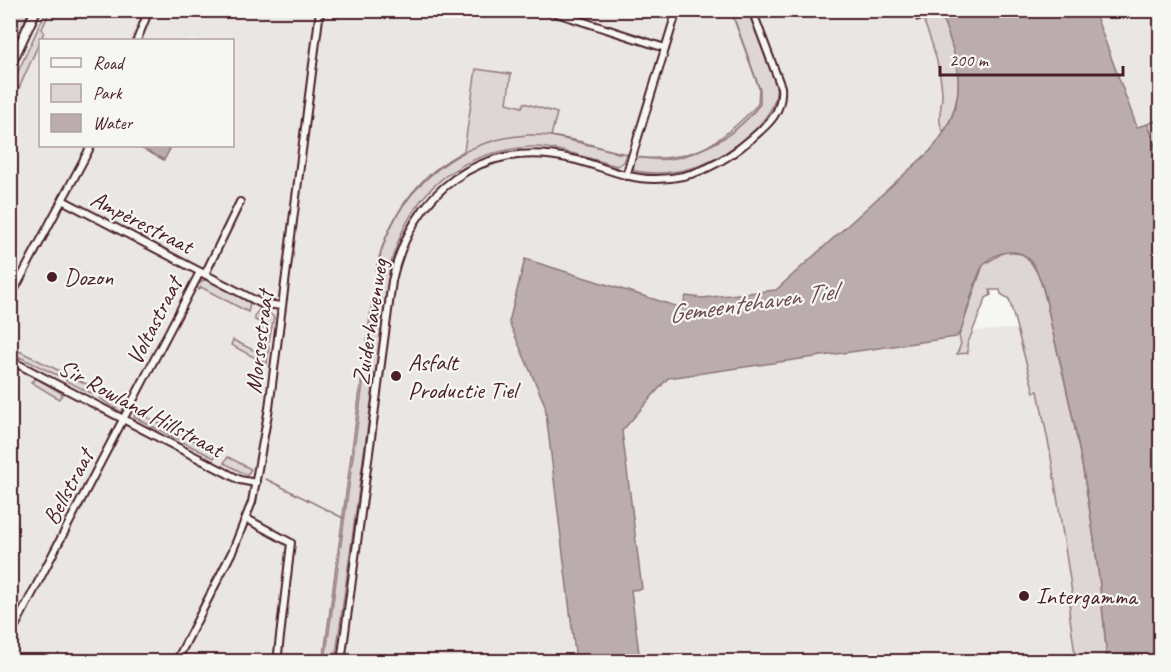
<svg xmlns="http://www.w3.org/2000/svg" width="1171" height="672" viewBox="0 0 1171 672" font-family="Caveat,sans-serif">
<rect width="100%" height="100%" fill="#f6f6f2"/>
<filter id="ink" filterUnits="userSpaceOnUse"><feTurbulence type="fractalNoise" baseFrequency=".0167" numOctaves="2"/><feDisplacementMap in="SourceGraphic" scale="12" xChannelSelector="R" yChannelSelector="G"/><feConvolveMatrix kernelMatrix="1 2 1 2 8 2 1 2 1" color-interpolation-filters="sRGB"/></filter>
<g filter="url(#ink)">
<g fill="#e9e6e3" fill-rule="evenodd">
<path d="M42 10 950 11 969 121 783 292 551 404 581 662 11 661 10 74ZM40 40H232V146H40Z"/>
<path d="M1094 11H1160V119L1138 127Z"/>
<path d="M1038 328 1094 661H635L619 428 667 374 952 332Z"/>
</g>
<g fill="#ddd6d5" stroke="#947a80" stroke-width="1.5">
<path d="M14 11H29L11 52V21Z"/>
<path d="M46 11H50L42 29 44 32 11 106V87Z"/>
<path d="M731 11H748L776 85C781 119 724 159 695 167 675 173 655 175 635 171L631 163 633 156C686 170 724 140 758 104L759 88Z"/>
<path d="M920 11H940C956 56 970 87 944 132 935 119 943 107 942 92 940 63 930 37 920 11Z"/>
<path d="M476 69 511 74 507 103 522 107 524 103 557 113 551 136 627 154 624 162 617 166C594 160 570 151 546 148 526 145 506 150 487 155 433 172 404 213 390 267L335 661H325L381 252C395 207 422 173 464 151Z"/>
<path d="M1160 119V162L1148 124Z"/>
<path d="M1004 252 1022 254C1044 269 1047 309 1053 333 1081 441 1099 550 1107 661H1076L1069 611 1072 593 1050 451 1038 391 1034 392 1009 299 1001 294 1000 290H990L991 295 986 298 967 345 968 353 957 354 961 344 959 336 983 265Z"/>
<path d="M203 280 212 281 250 303 248 312 201 287 199 290 197 286Z"/>
<path d="M261 307 274 317 269 341 261 340 263 324 255 320V315Z"/>
<path d="M233 340 259 353 261 344 269 346 267 364 231 345Z"/>
<path d="M10 347H11L62 372 59 376 11 353Z"/>
<path d="M69 376 95 388 93 394 66 381Z"/>
<path d="M36 378 63 394 59 399 31 382Z"/>
<path d="M102 392 126 406 121 412 99 398Z"/>
<path d="M135 411 218 453 214 458 134 417Z"/>
<path d="M228 457 251 469 247 475 224 463Z"/>
</g>
<g fill="#bbadae" stroke="#8e747a" stroke-width="1.5">
<path d="M940 11H1094L1137 127 1148 124 1160 162V661H1107C1099 550 1081 441 1053 333 1048 311 1044 278 1030 260 1019 247 996 251 985 263 976 272 966 317 961 331L956 337 668 378 622 431 642 589 631 590 640 661H576L545 405 509 322 525 259 682 308 686 296 702 298 776 290 930 151C972 103 960 65 940 11Z"/>
<path d="M137 146H164L170 149 164 160Z"/>
</g>
<g fill="none" stroke-linecap="round" stroke-linejoin="round">
<g stroke="#8e747a" stroke-width="1.5">
<path d="M643 158C690 161 731 142 760 104V90L731 10"/>
<path d="M266 479 343 518"/>
<path d="M323 662 377 266C393 194 453 140 527 135 560 134 590 144 621 154"/>
</g>
<g stroke="#4a1f2b" stroke-width="10">
<g id="minor">
<path d="M547 10 665 48"/>
<path d="M916 10 919 17"/>
<path d="M137 40 149 10"/>
<path d="M626 176 677 10"/>
<path d="M64 201 260 303 281 306"/>
<path d="M205 274 240 202"/>
<path d="M10 298 91 146"/>
<path d="M10 360 240 480 256 483"/>
<path d="M247 519 291 543 277 662"/>
<path d="M10 636 200 272"/>
<path d="M176 662 233 550 252 502 269 408 320 10"/>
<path d="M341 662 392 281C411 193 480 137 572 159 600 165 627 180 656 179 694 179 723 163 751 139 769 124 783 112 781 87L752 10"/>
</g>
</g>
<g stroke="#4a1f2b" stroke-width="12">
<path id="major" d="M10 66 36 10"/>
</g>
<use href="#minor" stroke="#f6f6f2" stroke-width="6"/>
<use href="#major" stroke="#f6f6f2" stroke-width="8"/>
</g>
</g>
<g fill="#4a1f2b" stroke="#f6f6f2" stroke-width="2">
<circle cx="52" cy="277" r="6"/>
<circle cx="396" cy="376" r="6"/>
<circle cx="1024" cy="596" r="6"/>
</g>
<g text-anchor="middle" stroke-width="4.5" stroke-linejoin="round" paint-order="stroke">
<g font-size="24" fill="#4a1f2b" stroke="#f6f6f2">
<text transform="translate(142 222) rotate(27)" y="8">Ampèrestraat</text>
<text transform="translate(154 321) rotate(-63)" y="8">Voltastraat</text>
<text transform="translate(370 322) rotate(-81)" y="8">Zuiderhavenweg</text>
<text transform="translate(259 342) rotate(-83)" y="8">Morsestraat</text>
<text transform="translate(141 408) rotate(28)" y="8">Sir Rowland Hillstraat</text>
<text transform="translate(68 487) rotate(-62)" y="8">Bellstraat</text>
</g>
<g font-size="24" fill="#4a1f2b" stroke="#f6f6f2" text-anchor="start">
<text x="64" y="285">Dozon</text>
<text x="408" y="370">Asfalt<tspan x="408" dy="28">Productie Tiel</tspan></text>
<text x="1036" y="604">Intergamma</text>
</g>
<g font-size="26" font-style="italic" fill="#6c4a52" stroke="#f6f6f2">
<text transform="translate(752 302) rotate(-8)" y="9">Gemeentehaven Tiel</text>
</g>
</g>
<rect width="1171" height="672" fill="none" stroke="#f6f6f2" stroke-width="36"/>
<rect x="18" y="18" width="1135" height="636" fill="none" stroke="#4a1f2b" stroke-width="2" filter="url(#ink)"/>
<rect x="39" y="39" width="195" height="108" fill="#f6f6f2" stroke="#b1a0a2" stroke-width="1.5"/>
<rect x="51" y="58" width="30" height="9" fill="#f6f6f2" stroke="#b1a0a2" stroke-width="1.5"/>
<text x="93" y="69" font-size="18" fill="#4a1f2b">Road</text>
<rect x="51" y="84" width="30" height="18" fill="#ddd6d5" stroke="#b1a0a2" stroke-width="1.5"/>
<text x="93" y="99" font-size="18" fill="#4a1f2b">Park</text>
<rect x="51" y="114" width="30" height="18" fill="#bbadae" stroke="#b1a0a2" stroke-width="1.5"/>
<text x="93" y="129" font-size="18" fill="#4a1f2b">Water</text>
<path d="M940 66v9h183v-9" fill="none" stroke="#4a1f2b" stroke-width="3"/>
<text x="949" y="66" font-size="18" fill="#4a1f2b" stroke="#f6f6f2" stroke-width="4.5" paint-order="stroke">200 m</text>
</svg>
